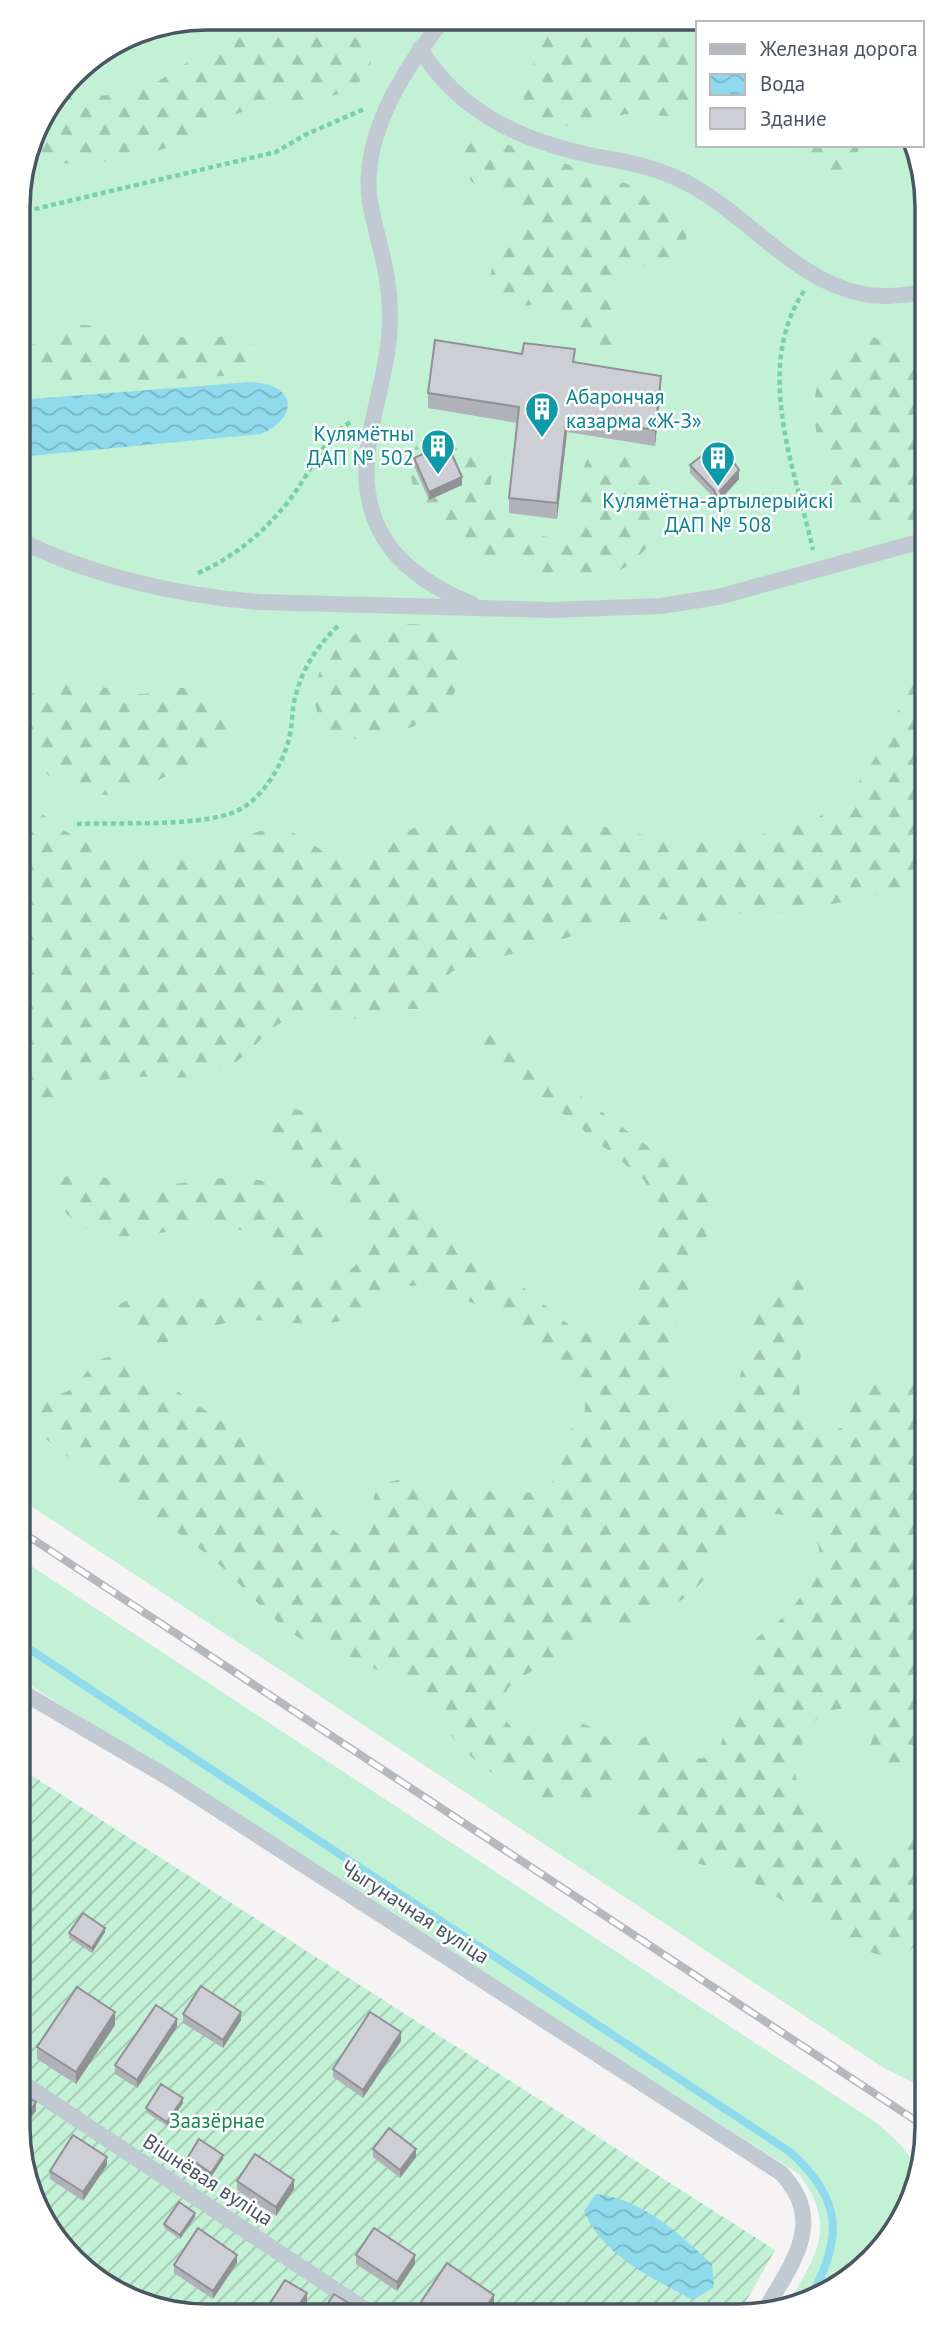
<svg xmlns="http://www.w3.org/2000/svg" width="945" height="2334" viewBox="0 0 945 2334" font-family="'PT Sans',sans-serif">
<defs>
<pattern id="forest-firs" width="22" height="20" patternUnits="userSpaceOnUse" patternTransform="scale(1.75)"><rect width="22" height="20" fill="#c3f1d5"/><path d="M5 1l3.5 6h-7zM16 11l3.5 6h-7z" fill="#a0c6b0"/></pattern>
<pattern id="garden-furrows" width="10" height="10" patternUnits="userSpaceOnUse" patternTransform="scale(1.75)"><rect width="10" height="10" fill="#c3f1d5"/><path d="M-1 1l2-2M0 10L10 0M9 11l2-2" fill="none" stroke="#a0c6b0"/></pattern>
<pattern id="water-waves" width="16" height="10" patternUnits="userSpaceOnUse" patternTransform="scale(1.75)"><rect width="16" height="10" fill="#90daee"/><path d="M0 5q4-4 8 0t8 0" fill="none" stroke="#78b4c4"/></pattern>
</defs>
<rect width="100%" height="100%" fill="#f5f3f3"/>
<g fill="#c3f1d5">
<path d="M207 18 775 21 778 23H698V145H914L921 158 927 2090 884 2068 22 1500 18 194 37 123 82 65 135 32Z"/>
<path d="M22 1560 878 2124 900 2144 917 2166 888 2243 843 2285 784 2310C814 2258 840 2229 799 2174L22 1680Z"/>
</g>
<g fill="url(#forest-firs)">
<path d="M272 18 354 19C367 32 375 42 371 61 361 108 282 100 245 111 218 119 195 136 168 147 122 166 75 164 26 163L37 123 61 91 100 96 128 92 154 84 226 38Z"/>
<path d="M513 19 775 21 778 23H698V101L667 116 625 114 584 125 548 127 527 119C514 88 543 70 531 42 527 34 519 26 513 19Z"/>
<path d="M487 138 658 194C682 208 697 230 678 256 663 263 641 263 627 275 595 302 633 340 617 356L611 357C587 349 581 321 560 309 543 300 524 310 507 303 490 297 486 277 495 262 504 247 521 244 522 224 506 193 456 191 461 151L477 139Z"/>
<path d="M805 145H859C853 197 819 184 805 145Z"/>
<path d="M82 325C113 327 143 334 174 337 198 339 234 332 255 345 265 351 263 359 259 368L238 375 75 385 43 380 36 374 28 352C40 329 57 326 82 325Z"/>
<path d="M860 335C890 338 904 353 922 376V523C898 527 866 529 844 513 832 504 832 488 828 475 809 420 802 368 860 335Z"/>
<path d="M432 430C455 431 482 441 490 464 494 474 489 486 489 497 490 532 534 538 561 537 593 512 570 482 590 456 622 452 673 461 668 505 665 523 653 543 640 555 596 598 555 575 506 560 484 553 459 552 441 535 414 509 393 453 432 430Z"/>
<path d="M394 625C405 624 416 623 426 626 461 637 468 676 448 704 434 724 379 740 356 739 301 736 307 670 340 643 355 631 375 628 394 625Z"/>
<path d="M923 668V886L786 913H735L703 921 653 919 614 924 453 971 444 978 434 1005C418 1012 404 1007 387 1010 373 1012 361 1019 346 1020 326 1020 308 1011 288 1019 263 1030 250 1058 221 1070 189 1084 155 1074 122 1077 85 1080 56 1103 21 1108L20 781C42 840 143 872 201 857 228 850 246 830 274 829 307 828 322 864 355 860 381 857 401 829 429 822 451 818 471 826 492 825 512 825 530 818 550 818 578 817 605 828 633 833 686 844 758 843 810 821 855 802 878 756 897 713 904 698 909 679 923 668Z"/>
<path d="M61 677C87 680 113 693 139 694 159 694 176 684 197 690 209 694 218 702 223 714 242 756 196 763 169 775 159 779 151 785 141 790 115 800 71 795 49 776 33 761 20 717 31 696 37 684 49 681 61 677Z"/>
<path d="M478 1027 490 1028 702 1187C706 1194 710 1199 711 1206 717 1254 620 1392 705 1415 720 1419 727 1411 735 1400 742 1374 756 1276 786 1274 799 1274 804 1283 809 1293 808 1330 783 1402 816 1428 826 1436 835 1432 845 1425 855 1382 886 1361 925 1393V1573C907 1585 911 1604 926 1617V1750L904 1767 882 1772 868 1759 872 1738 865 1715C849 1706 837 1708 820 1714 806 1732 794 1754 796 1777 800 1809 864 1863 897 1851 911 1846 920 1826 926 1814V1864L913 1894 923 1935 909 1952 880 1955 863 1950 738 1873 675 1858 649 1844 641 1835 635 1812 639 1786 634 1751 637 1742 646 1736 666 1738 693 1759C731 1758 719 1733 729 1709 734 1704 742 1701 747 1696 764 1681 741 1663 750 1647 754 1638 764 1633 772 1627 797 1606 843 1556 805 1527 761 1495 747 1527 722 1558 710 1574 696 1590 680 1601 665 1612 651 1622 633 1624 620 1625 607 1622 595 1627 584 1631 575 1642 565 1649 553 1658 540 1666 527 1674 520 1678 513 1681 509 1687 496 1703 504 1730 525 1735 546 1739 561 1718 583 1724 621 1734 635 1782 593 1799 568 1808 535 1798 513 1786 494 1775 474 1761 459 1745 440 1724 428 1699 404 1683 374 1664 337 1659 306 1642 267 1620 244 1584 210 1557 155 1513 82 1475 33 1427L29 1409C40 1394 52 1398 68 1391 82 1384 86 1367 99 1360 109 1355 120 1357 131 1359L279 1461C290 1471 300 1481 308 1494 322 1514 338 1552 368 1534 380 1507 359 1485 404 1479 437 1483 512 1500 541 1490 564 1481 551 1460 558 1444 565 1429 585 1426 585 1407 585 1357 466 1291 422 1286 406 1284 385 1288 372 1299 364 1306 358 1315 348 1319 309 1331 270 1315 231 1322 204 1326 178 1346 150 1343 133 1341 120 1331 115 1315L117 1306C139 1290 170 1302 195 1300 217 1297 235 1283 257 1281 283 1278 310 1287 337 1277 349 1273 363 1261 366 1248 376 1202 297 1160 267 1138L260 1128V1119C278 1100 298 1108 318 1119L574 1329 600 1338 612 1336 627 1322 661 1227 659 1202 642 1178 478 1045 472 1035Z"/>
<path d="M81 1172C100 1175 119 1184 139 1185 206 1188 246 1156 309 1206 323 1217 335 1226 335 1245L328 1255C291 1274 264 1232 229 1227 176 1221 110 1260 65 1212 59 1206 55 1198 57 1189 60 1176 70 1174 81 1172Z"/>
</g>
<path fill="url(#garden-furrows)" d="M23 1770 775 2250 741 2310 170 2313 73 2261 24 2176Z"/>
<g fill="url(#water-waves)">
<path d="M251 382C295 384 301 416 261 434L19 457V400Z"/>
<path d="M596 2194C643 2199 679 2234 712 2264L714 2287 693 2300C652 2278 603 2256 584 2211Z"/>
</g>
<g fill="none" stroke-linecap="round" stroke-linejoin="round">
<path stroke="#90daee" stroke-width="8" d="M22 1644 790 2152C844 2200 843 2239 809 2300"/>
<g stroke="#7ad0a6" stroke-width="4.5" stroke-dasharray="5 3.5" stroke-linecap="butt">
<path d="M400 19 409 32"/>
<path d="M18 213 276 152 307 134 364 109"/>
<path d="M804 291C753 368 795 469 813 550"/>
<path d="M198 573C237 556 269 528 294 494 311 470 325 437 351 422"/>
<path d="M77 824C122 822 190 827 232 813 260 803 282 767 289 739 292 727 292 714 294 702 301 670 316 647 339 625"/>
</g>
<g stroke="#c1cad2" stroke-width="16">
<path d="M444 19C405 67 360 137 370 202 378 246 391 273 390 322 389 368 371 412 367 458 361 535 405 577 472 604"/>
<path d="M420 48C460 115 525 142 599 157 628 162 654 167 681 180 746 211 790 279 863 294 882 298 903 295 922 293"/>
<path d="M19 540C91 576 180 596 259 602L551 610 661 606 718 597 922 541"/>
<path d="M22 1692 169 1778 781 2173C827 2221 792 2263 765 2310"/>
<path d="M24 2084 369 2312"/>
</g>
<g stroke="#b5b8bd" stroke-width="8">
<path id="rail" d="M22 1532 927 2128"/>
</g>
<use href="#rail" stroke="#fff" stroke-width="5" stroke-dasharray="16" stroke-linecap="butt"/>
</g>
<g fill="#b0b2b7">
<path d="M575 362 661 391 655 446 567 432 557 519 509 513V498L517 423 428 408V393Z"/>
<path d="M414 458 462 485 429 500 414 466Z"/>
<path d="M690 465 739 479 723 497 724 508 719 511 714 498 690 473Z"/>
<path d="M105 1932 92 1953 69 1938V1933Z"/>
<path d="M183 2014 241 2020 223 2048 183 2023Z"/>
<path d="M115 2025 76 2084 37 2059V2047Z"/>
<path d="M177 2027 137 2088 115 2074V2065Z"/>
<path d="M401 2041 363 2098 333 2077V2069Z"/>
<path d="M183 2103 167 2126 146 2112V2108Z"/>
<path d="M373 2149 416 2157 400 2178 373 2157Z"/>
<path d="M188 2157 223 2159 211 2177 188 2161Z"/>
<path d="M107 2165 83 2201 50 2179V2171Z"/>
<path d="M237 2181 294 2189 276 2216 237 2190Z"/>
<path d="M195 2217 180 2239 164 2228V2224Z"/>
<path d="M356 2255 415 2264 397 2291 356 2264Z"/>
<path d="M237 2263 213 2299 174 2273V2265Z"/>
<path d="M421 2302 494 2303 489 2311 423 2312 421 2310Z"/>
</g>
<g fill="#909195">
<path d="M661 376V391L655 446V430Z"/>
<path d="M567 416V432L557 519V503Z"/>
<path d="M739 470V479L720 500V491Z"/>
<path d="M462 477V485L429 500V492Z"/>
<path d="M724 500V508L719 511V502Z"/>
<path d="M105 1928V1932L92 1953V1948Z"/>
<path d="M115 2012V2025L76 2084V2072Z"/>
<path d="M241 2012V2020L223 2048V2040Z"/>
<path d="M177 2019V2027L137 2088V2080Z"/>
<path d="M401 2032V2041L363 2098V2090Z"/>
<path d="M183 2098V2103L167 2126V2122Z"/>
<path d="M36 2102V2111L24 2128V2120Z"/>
<path d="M416 2149V2157L400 2178V2170Z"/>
<path d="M223 2155V2159L211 2177V2173Z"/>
<path d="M107 2157V2165L83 2201V2192Z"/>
<path d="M294 2180V2189L276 2216V2207Z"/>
<path d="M195 2213V2217L180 2239V2235Z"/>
<path d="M237 2255V2263L213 2299V2291Z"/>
<path d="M415 2255V2264L397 2291V2282Z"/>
<path d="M307 2293V2302L299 2312H294Z"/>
<path d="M494 2295V2303L489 2311 483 2312Z"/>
</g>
<g fill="#cdcfd5" stroke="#909195" stroke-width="2">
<path d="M435 340 522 354 524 343 575 349 573 362 661 376 655 430 567 416 557 503 509 498 519 407 428 393Z"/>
<path d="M719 442 739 470 720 491 724 500 719 502 714 490 690 465Z"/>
<path d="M447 443 462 477 429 492 414 458Z"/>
<path d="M83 1913 105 1928 92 1948 69 1933Z"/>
<path d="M201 1986 241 2012 223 2040 183 2014Z"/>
<path d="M77 1987 115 2012 76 2072 37 2047Z"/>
<path d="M156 2005 177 2019 137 2080 115 2065Z"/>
<path d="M370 2012 401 2032 363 2090 333 2069Z"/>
<path d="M161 2084 183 2098 167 2122 146 2108Z"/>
<path d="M24 2095 36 2102 24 2120Z"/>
<path d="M389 2128 416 2149 400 2170 373 2149Z"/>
<path d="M73 2135 107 2157 83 2192 50 2171Z"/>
<path d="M199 2139 223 2155 211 2173 188 2157Z"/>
<path d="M255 2154 294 2180 276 2207 237 2181Z"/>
<path d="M179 2202 195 2213 180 2235 164 2224Z"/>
<path d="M198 2228 237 2255 213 2291 174 2265Z"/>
<path d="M374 2228 415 2255 397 2282 356 2255Z"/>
<path d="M447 2263 494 2295 483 2312H435L421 2302Z"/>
<path d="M285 2280 307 2293 294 2312H268L265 2311Z"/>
<path d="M334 2294 363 2312H322Z"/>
</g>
<defs>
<g id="building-pin" transform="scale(1.75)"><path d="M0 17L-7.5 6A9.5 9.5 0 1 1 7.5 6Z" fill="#0f9aa8" stroke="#fff"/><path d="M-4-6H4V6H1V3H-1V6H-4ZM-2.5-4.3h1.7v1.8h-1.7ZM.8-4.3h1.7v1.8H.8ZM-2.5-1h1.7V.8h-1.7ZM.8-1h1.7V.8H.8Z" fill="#fff"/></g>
</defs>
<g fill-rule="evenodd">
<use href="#building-pin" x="542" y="409"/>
<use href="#building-pin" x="438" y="446"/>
<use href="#building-pin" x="718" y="458"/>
</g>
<g text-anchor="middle" stroke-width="5" stroke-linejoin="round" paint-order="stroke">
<g font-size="21" fill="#0d838f" stroke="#fff" text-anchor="start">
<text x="566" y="404">Абарончая<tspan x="566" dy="24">казарма «Ж-З»</tspan></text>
<text x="414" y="441" text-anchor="end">Кулямётны<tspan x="414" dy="24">ДАП № 502</tspan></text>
<text x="718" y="508" text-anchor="middle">Кулямётна-артылерыйскі<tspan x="718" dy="24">ДАП № 508</tspan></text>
</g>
<g font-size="21" fill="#4a5661" stroke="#fff">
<text transform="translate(415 1912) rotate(33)" y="7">Чыгуначная вуліца</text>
<text transform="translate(208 2180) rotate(33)" y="7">Вішнёвая вуліца</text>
</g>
<g font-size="21" fill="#17864f" stroke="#fff">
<text x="217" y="2128">Заазёрнае</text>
</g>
</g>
<path d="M0 0H945V2334H0ZM207 30H738A177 177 0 0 1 915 207V2127A177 177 0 0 1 738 2304H207A177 177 0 0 1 30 2127V207A177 177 0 0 1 207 30Z" fill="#fff" fill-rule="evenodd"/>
<path fill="none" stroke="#4a5661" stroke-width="3.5" d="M207 30H738A177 177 0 0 1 915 207V2127A177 177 0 0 1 738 2304H207A177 177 0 0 1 30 2127V207A177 177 0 0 1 207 30Z"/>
<rect x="696" y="21" width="228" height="126" fill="#ffffff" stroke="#b7bbc0" stroke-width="2"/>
<rect x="710" y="44" width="35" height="10" fill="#b5b8bd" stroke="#b7bbc0" stroke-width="2"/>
<text x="760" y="56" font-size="21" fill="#4a5661">Железная дорога</text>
<rect x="710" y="74" width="35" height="21" fill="url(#water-waves)" stroke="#b7bbc0" stroke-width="2"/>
<text x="760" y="91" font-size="21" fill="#4a5661">Вода</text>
<rect x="710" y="108" width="35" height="21" fill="#cdcfd5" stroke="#b7bbc0" stroke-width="2"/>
<text x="760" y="126" font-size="21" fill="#4a5661">Здание</text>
</svg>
